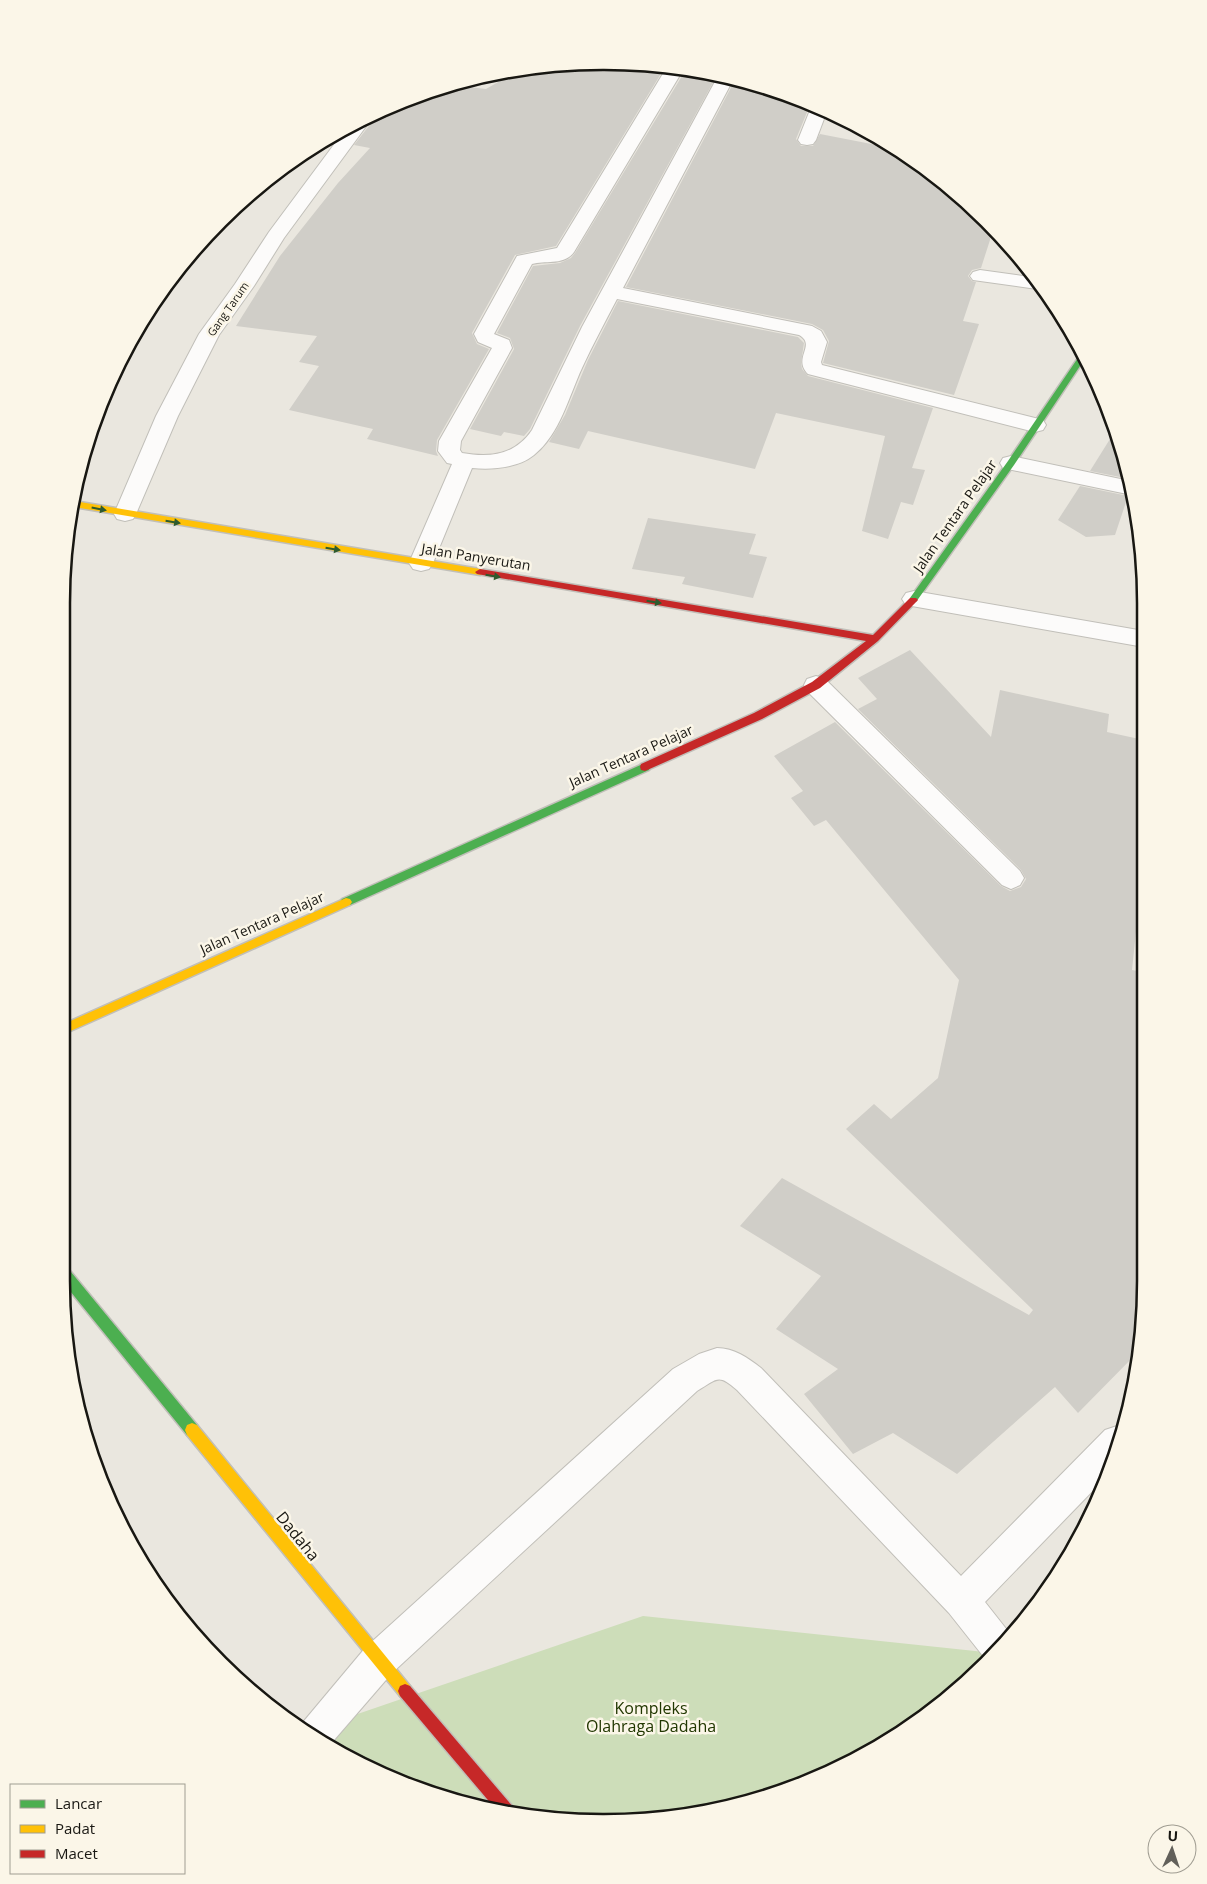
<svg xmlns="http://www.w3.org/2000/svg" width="1207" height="1884" viewBox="0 0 1207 1884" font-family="'Open Sans',sans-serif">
<rect width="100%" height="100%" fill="#eae7df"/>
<path fill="#cdddb9" d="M643 1616 994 1653 961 1688 905 1732 843 1767 744 1804 603 1823 498 1812 429 1794 333 1750 305 1732Z"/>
<g fill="#d0cec8">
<path d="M639 62 665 67 556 246 515 255 472 333 477 344 489 349 437 440 436 451 438 456 367 439 373 429 289 410 319 366 299 362 317 336 236 326 280 256 338 183 370 148 354 145 372 122 370 117 429 90 451 85 486 89 514 73 517 76 522 77 533 72H548L554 65Z"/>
<path d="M685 71 716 77 580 326 530 429 524 436 504 432 501 436 470 429 514 349 510 338 497 333 533 266 560 263 571 258 575 253Z"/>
<path d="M735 80 756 84 810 105 796 139 801 146H813L820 134 892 148 934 173 990 230V240L981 268 972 270 968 276 972 281 976 282 963 321 979 324 954 395 823 363 829 341 823 330 812 324 626 287Z"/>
<path d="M618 301 798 337 804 343 801 363 802 369 808 376 933 408 912 468 925 470 913 505 901 502 888 539 862 531 885 436 776 413 755 469 588 431 579 449 549 442 565 415 588 360Z"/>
<path d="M1115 431 1127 463 1130 479 1090 471Z"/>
<path d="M1080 486 1128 496 1115 535 1086 537 1058 520Z"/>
<path d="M648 518 756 534 749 554 767 557 753 598 682 584 685 577 632 569Z"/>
<path d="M910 650 991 737 1000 690 1109 714 1107 732 1144 740 1143 864 1132 970 1143 972 1141 1349 1078 1413 1055 1387 957 1474 893 1433 853 1454 804 1394 838 1369 776 1329 821 1276 740 1226 782 1178 1029 1315 1033 1310 846 1129 874 1104 891 1119 938 1078 959 980 826 820 814 826 791 798 803 791 774 756 835 722 1001 886 1010 891 1021 887 1026 879 1021 870 858 709 877 699 858 678Z"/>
</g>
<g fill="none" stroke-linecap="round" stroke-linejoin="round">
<g stroke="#c1bfb9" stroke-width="2">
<g id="lane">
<path d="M1011 456 1130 481 1132 495 1003 468 1000 463 1003 458Z"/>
<path d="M379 1642 392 1647 397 1660 392 1673 328 1747 299 1727 366 1647Z"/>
</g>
</g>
<g stroke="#c1bfb9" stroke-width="2">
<g id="street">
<path d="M532 66 534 68C529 75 525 76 517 74L515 70Z"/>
<path d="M667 67 683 70 574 252C564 266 545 260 532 264L494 334 509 340 512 348 461 441 460 450 462 453C491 458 515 455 532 430L582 327 718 76 734 78 623 288 812 326 821 331 827 342 821 362 822 365 1043 420 1046 425 1043 430 1035 432 808 374C792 358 817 345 799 335L617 299C605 322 593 344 582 368 569 396 560 434 534 455 518 468 492 470 472 468L433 563 429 569 421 571 413 569 409 563 452 464 447 463 438 451 439 441 492 348 478 342 474 334 517 256 557 248Z"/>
<path d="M812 105 827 111 816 140 813 144 807 145 801 144 798 140Z"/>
<path d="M368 118 370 121 284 238 254 286 219 335 178 416 136 514 133 519 125 521 117 519 114 514 156 416 199 334 235 284 269 232 347 127Z"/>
<path d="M980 270 1037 278 1044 290 973 280 970 276 973 272Z"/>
<path d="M914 591 1144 631V647L906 605 902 599 906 593Z"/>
<path d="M816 676 825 679 1020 871 1024 878 1020 885 1011 889 1002 885 807 691 804 685 807 679Z"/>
<path d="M717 1348C734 1348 748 1358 761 1368L961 1576 1105 1430 1117 1426 1121 1427 1108 1475 985 1602 1011 1635 987 1661 949 1613 737 1390C718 1373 717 1379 697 1391L392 1673 379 1678 366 1673 361 1660 366 1647 673 1369 699 1354Z"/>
</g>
</g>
<g stroke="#c1bfb9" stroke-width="3">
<g id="fast">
<path d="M1082 352 1086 357 1014 465 916 602H910V598L1008 461Z"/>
<path d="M645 763 650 767 649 770 350 905H342L340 902 342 899Z"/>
<path d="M66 1270 71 1272 197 1425 199 1430 197 1435 192 1437 187 1435 66 1286Z"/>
</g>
</g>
<g stroke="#c1bfb9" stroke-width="3">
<g id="slow">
<path d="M74 501 480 569 485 572 480 575 74 507Z"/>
<path d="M346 898 350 899 352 902 350 905 66 1033V1023Z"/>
<path d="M192 1423 197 1425 410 1686 412 1691 410 1696 405 1698 400 1696 187 1435 185 1430 187 1425Z"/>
</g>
</g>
<g stroke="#c1bfb9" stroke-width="3">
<g id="jam">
<path d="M480 569 873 635 910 598H916L918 600 878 641 820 688 762 719 645 771 641 770 640 767 641 764 754 713 812 682 866 641 477 574 475 572Z"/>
<path d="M405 1684 410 1686 514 1808 516 1814 498 1812 400 1696 398 1691 400 1686Z"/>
</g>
</g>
<use href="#lane" fill="#fcfbfa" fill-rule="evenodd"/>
<use href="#street" fill="#fcfbfa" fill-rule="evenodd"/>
<use href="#fast" fill="#4caf50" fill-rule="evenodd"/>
<use href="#slow" fill="#ffc107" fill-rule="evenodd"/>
<use href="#jam" fill="#c62828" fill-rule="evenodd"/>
</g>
<defs><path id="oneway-solid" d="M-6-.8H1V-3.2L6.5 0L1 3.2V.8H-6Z" transform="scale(1.25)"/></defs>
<g fill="#2f5b2e">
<use href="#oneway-solid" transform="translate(99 509) rotate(11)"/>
<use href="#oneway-solid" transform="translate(173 522) rotate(9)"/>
<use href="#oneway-solid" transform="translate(333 549) rotate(9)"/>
<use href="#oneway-solid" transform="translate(493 576) rotate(9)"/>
<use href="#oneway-solid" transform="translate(654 602) rotate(9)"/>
</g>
<g text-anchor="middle" stroke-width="5" stroke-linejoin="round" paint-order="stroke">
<g font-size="11" fill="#181712" stroke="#fbf6e8">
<text transform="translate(228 309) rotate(-55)" y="4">Gang Tarum</text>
</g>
<g font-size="14" fill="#181712" stroke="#fbf6e8">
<text transform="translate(955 516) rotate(-55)" y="5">Jalan Tentara Pelajar</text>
<text transform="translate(476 557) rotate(9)" y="5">Jalan Panyerutan</text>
<text transform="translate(631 756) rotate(-24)" y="5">Jalan Tentara Pelajar</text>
<text transform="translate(262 923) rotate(-24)" y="5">Jalan Tentara Pelajar</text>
</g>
<g font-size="16" fill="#181712" stroke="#fbf6e8">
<text transform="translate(298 1536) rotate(51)" y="6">Dadaha</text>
</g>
<g font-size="16" fill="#213701" stroke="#fbf6e8">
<text x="651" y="1714">Kompleks<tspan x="651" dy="18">Olahraga Dadaha</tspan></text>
</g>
</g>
<path d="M0 0H1207V1884H0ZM603 70H604A533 533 0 0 1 1137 603V1281A533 533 0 0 1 604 1814H603A533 533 0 0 1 70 1281V603A533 533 0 0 1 603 70Z" fill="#fbf6e8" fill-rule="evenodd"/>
<path fill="none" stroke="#181712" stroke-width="2.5" d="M603 70H604A533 533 0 0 1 1137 603V1281A533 533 0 0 1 604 1814H603A533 533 0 0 1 70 1281V603A533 533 0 0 1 603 70Z"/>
<rect x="10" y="1784" width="175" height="90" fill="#fbf6e8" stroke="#a09d92"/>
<rect x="20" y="1800" width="25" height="8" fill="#4caf50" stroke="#a09d92"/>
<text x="55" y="1809" font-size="15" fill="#181712">Lancar</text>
<rect x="20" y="1825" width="25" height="8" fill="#ffc107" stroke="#a09d92"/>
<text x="55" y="1834" font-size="15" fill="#181712">Padat</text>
<rect x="20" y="1850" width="25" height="8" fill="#c62828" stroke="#a09d92"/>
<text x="55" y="1859" font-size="15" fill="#181712">Macet</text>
<g transform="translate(1172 1849) rotate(3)"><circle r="24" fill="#fbf6e8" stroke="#a09d92"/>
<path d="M0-4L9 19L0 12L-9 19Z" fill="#62605a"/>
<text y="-8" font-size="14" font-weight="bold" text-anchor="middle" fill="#181712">U</text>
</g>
</svg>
